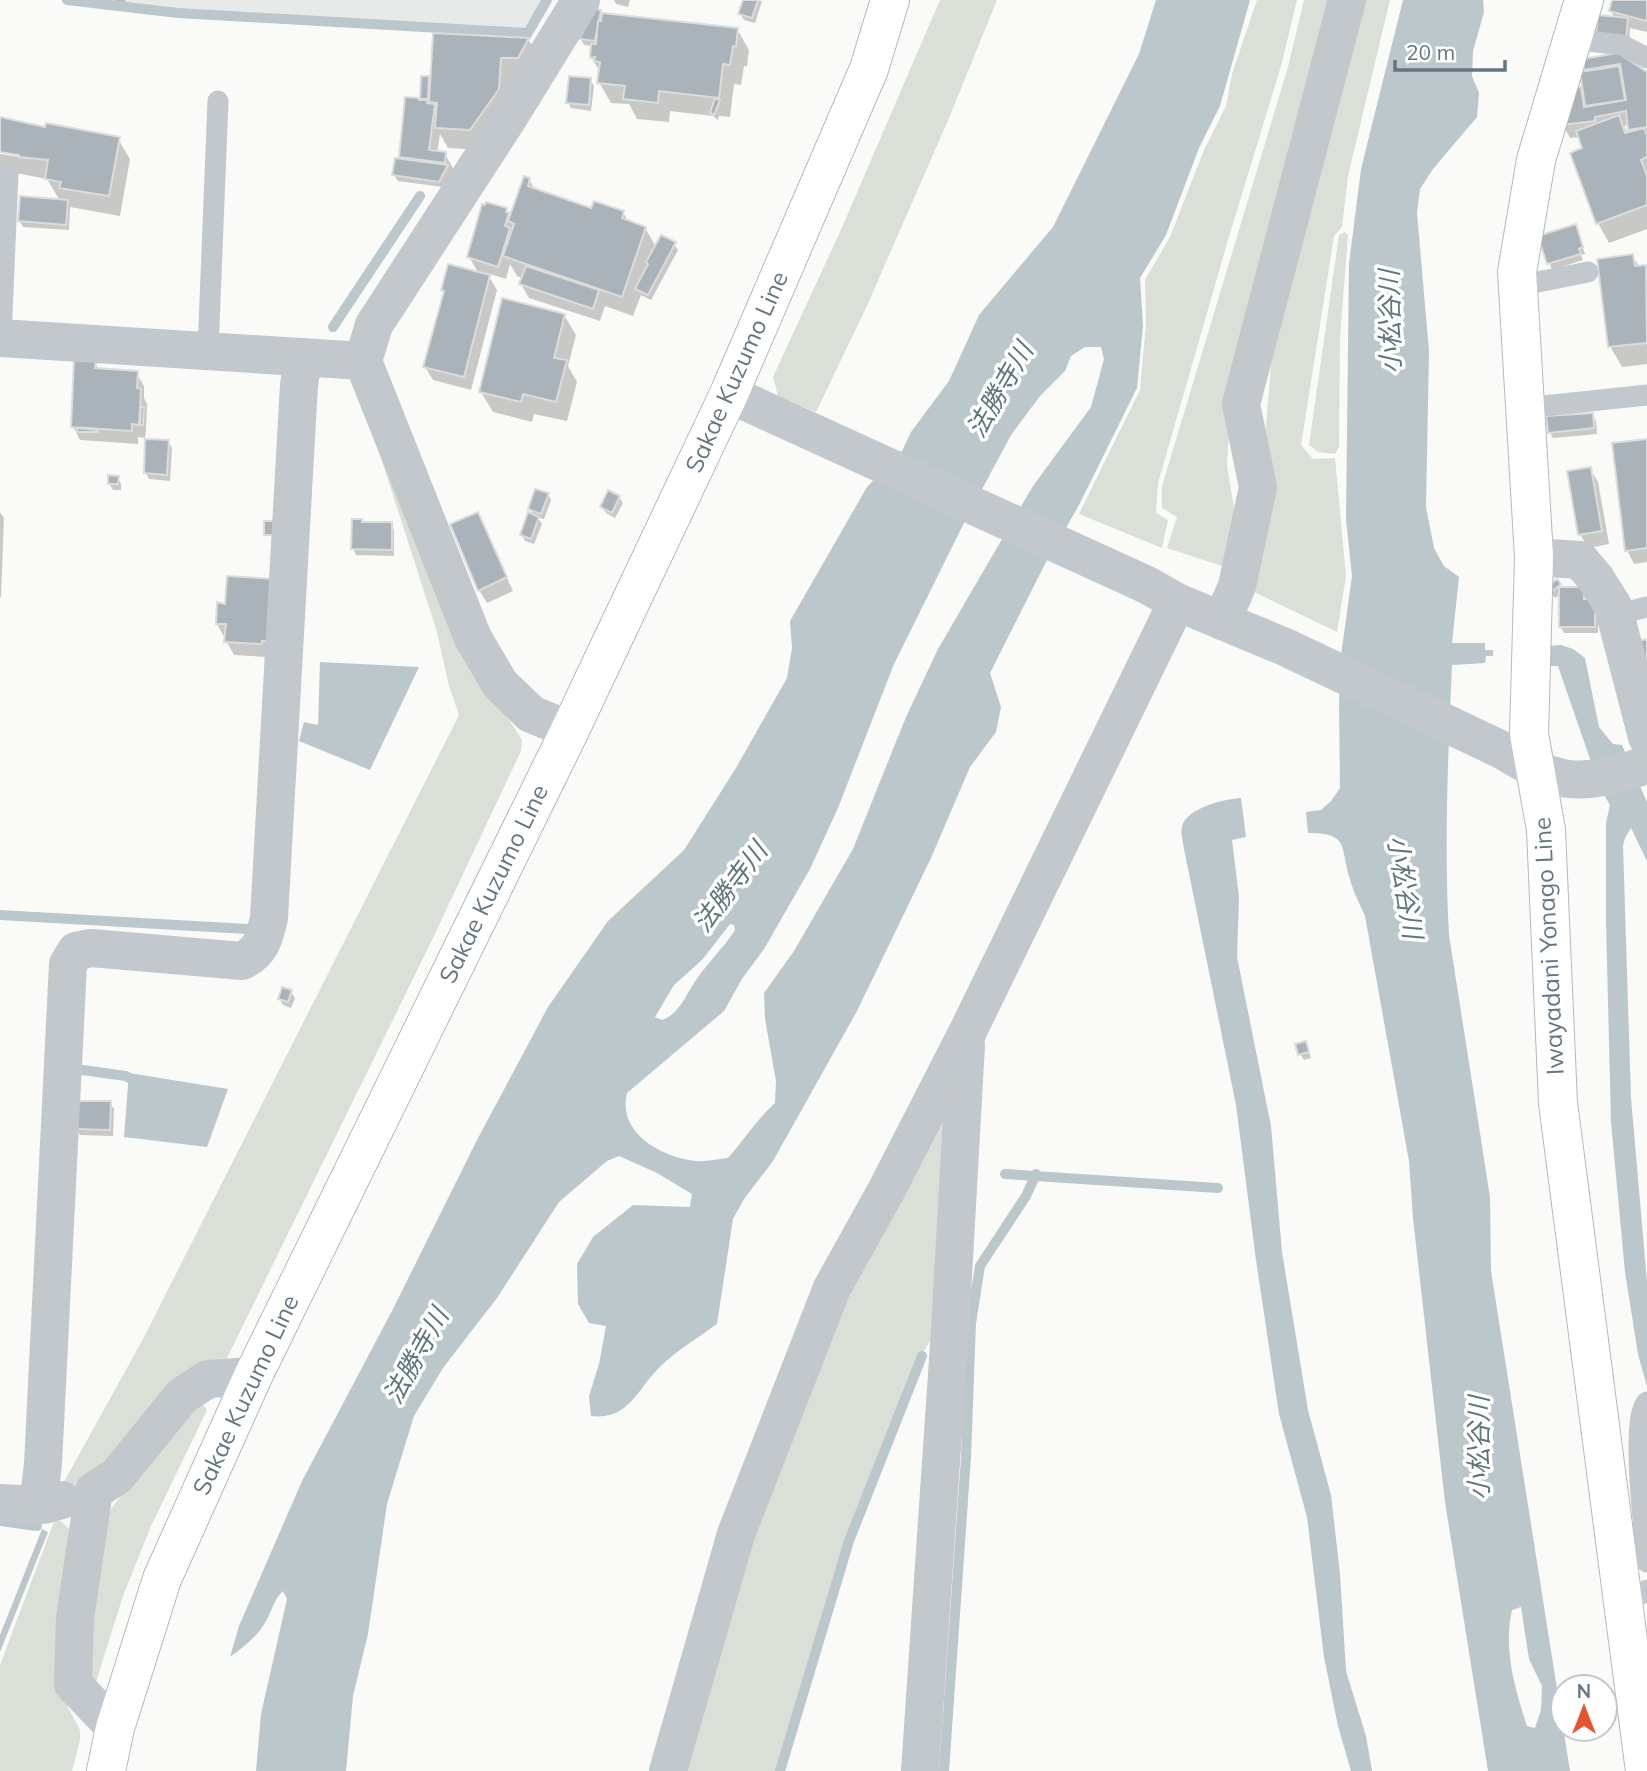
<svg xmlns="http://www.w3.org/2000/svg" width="1647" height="1771" viewBox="0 0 1647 1771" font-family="Mulish,'Noto Sans JP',sans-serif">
<rect width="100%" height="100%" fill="#fafaf8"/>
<path fill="#e8e9e9" d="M86 0H545L526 31 178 11Z"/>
<g fill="#dadfd7">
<path d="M940 0H997L949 118 866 308 816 412 778 396 773 377 840 232Z"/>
<path d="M1257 0H1297L1281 66 1228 240 1158 483 1156 513 1168 520 1162 548 1079 514 1140 390 1146 323 1145 280 1170 237 1204 150 1226 106 1232 74Z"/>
<path d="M1304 0H1336L1229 432 1227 466 1236 520 1222 566 1167 548 1177 517 1162 508V486L1288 67Z"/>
<path d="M1359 0H1390L1348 176 1342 227 1334 236 1301 445 1313 459 1335 458 1346 576 1337 632 1252 591 1272 354Z"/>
<path d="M1345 232 1348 235 1340 338 1339 447 1335 454 1318 452 1309 445 1339 235Z"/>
<path d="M357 383 479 673 522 740 521 751 432 940 226 1360 81 1486 60 1489 143 1339 459 715 449 686 437 632Z"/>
<path d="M944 1089 943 1321 920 1357 846 1543 778 1771H675L804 1374Z"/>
<path d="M202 1404 207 1410 151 1526 123 1596 96 1682 85 1676 106 1520 111 1509 182 1418Z"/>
<path d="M55 1519 62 1522 73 1533 64 1700 80 1730V1740L72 1771H0V1665Z"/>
</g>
<g fill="#bbc7cb" fill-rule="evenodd">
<path d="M1156 0H1250L1220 106 1199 148 1166 235 1140 278 1143 326 1137 388 1079 505 1045 564 990 673 1001 707 996 732 970 767 931 858 857 1011 773 1161 744 1199 733 1219 717 1324C699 1337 679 1349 663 1364 638 1386 630 1421 591 1416L589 1396 599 1364 606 1326 589 1323 578 1304 577 1264 593 1237 633 1205 690 1207 692 1194 657 1173 619 1156 607 1161 559 1202 497 1298 443 1368 414 1416 387 1504 368 1634 353 1696 346 1771H256L261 1714 287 1599 283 1591C274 1599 272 1611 266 1621 257 1637 245 1646 230 1657L239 1626 302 1481 393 1309 476 1142 548 1007 608 921 684 850 736 768 787 678 792 648 790 621 867 487 902 451 911 432 949 381 979 315 1053 227 1139 54ZM1085 347H1101L1104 359 1091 407 1033 486 938 649 906 717 853 849 794 951 764 993 765 1019 776 1081 775 1103C757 1119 744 1140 728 1158 718 1159 706 1162 695 1161 661 1157 617 1133 627 1093L724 1011 742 979 764 949 810 869 838 808 894 664 964 523 1011 435 1040 396 1065 371 1071 356ZM730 924 734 925 735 930C723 949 706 964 694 983 685 997 679 1014 662 1020L655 1017 674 985 702 960Z"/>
<path d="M1403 0H1483L1484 12 1473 51 1472 76 1479 93 1477 117 1433 169 1420 189 1417 213 1429 351 1426 507 1434 548 1444 566 1459 577 1452 643H1485V650H1493V656H1486L1485 663 1452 665C1448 755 1444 846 1449 935L1490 1197 1491 1271 1570 1771H1488L1445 1502 1413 1218 1409 1161 1365 916C1360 904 1353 892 1350 879 1340 847 1350 833 1308 833L1306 812 1321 810 1331 801 1340 788 1339 703 1341 655 1352 576 1346 519 1349 264 1361 169ZM1521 1607 1529 1659 1542 1686 1541 1710 1535 1728 1527 1726C1515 1689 1503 1649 1512 1610Z"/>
<path d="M1561 645 1573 649 1585 658 1599 727 1613 744 1622 745 1647 802V861L1631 828 1625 838 1623 846 1631 1098 1647 1282V1387L1638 1354 1625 1272 1611 1122 1606 922V823L1610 805 1600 788 1558 666H1550L1549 646Z"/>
<path d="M320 662 419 667 370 770 299 741 304 722 318 725Z"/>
<path d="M1241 798 1246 837 1232 840 1239 897 1237 957 1271 1126 1282 1252 1308 1410 1331 1495 1340 1574 1346 1671 1366 1736 1372 1771H1351L1338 1726 1324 1657 1307 1517 1279 1414 1256 1260 1236 1105 1183 844C1183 840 1180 832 1182 827 1186 808 1224 799 1241 798Z"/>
<path d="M129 1073 228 1089 207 1147 124 1137Z"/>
<path d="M42 1529 48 1532 0 1652V1635Z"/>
</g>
<g fill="#0003" fill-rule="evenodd">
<path d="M91 0H106L105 7 94 5Z"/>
<path d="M115 0H125L126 8H118Z"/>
<path d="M614 0H630L628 7 616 4Z"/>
<path d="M745 0 762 1 755 23 744 20 740 14Z"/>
<path d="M1614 0H1647V32L1630 28 1629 44 1611 11Z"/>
<path d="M596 11 601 13 597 22H600L602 14 737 29 749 50 747 66H744L741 85 734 84 730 117 719 116 718 120 713 116 670 111 669 122 637 119 629 104 611 103 599 82 601 73 591 57 592 46 584 45 581 39Z"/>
<path d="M528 39 540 59 482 150 448 148 440 134 437 153 445 154 453 168 452 176 443 187 398 181 394 175 403 161 401 157 419 99 422 100 423 78H428L432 85Z"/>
<path d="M1617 55 1647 74V229L1609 243 1598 223 1584 149 1580 137 1570 138 1563 125 1580 89 1585 97 1588 73 1586 69ZM1630 125 1632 133 1628 134 1624 126Z"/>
<path d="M590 80 594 86 591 111 571 108 568 102Z"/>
<path d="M0 119 47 129 118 139 130 159 120 216 70 207 69 230 23 227 20 221 60 201 47 179 6 171 0 167V154L27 158 28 154 0 150Z"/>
<path d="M529 179 535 190 591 210 623 213 629 222 645 228 656 247 674 244 678 250 651 300 641 295 633 316 605 306 600 321 529 298 521 284 523 278 517 276 510 264 506 279 487 273 497 290 471 390 433 380 425 367 445 294 443 290 479 274 469 257 506 209 511 218Z"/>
<path d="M1575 226 1585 254 1581 255 1583 260 1552 270 1541 237Z"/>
<path d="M1633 256 1639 267H1645L1647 269V364L1622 367 1610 346Z"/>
<path d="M564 315 576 335 568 366 577 382 567 421 534 414 532 422 493 412 481 392Z"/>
<path d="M95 363 99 370 136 373 144 386V398L147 404 146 431 145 438 138 437V444L80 440 73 426Z"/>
<path d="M1592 415 1596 421 1597 434 1553 438 1550 432Z"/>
<path d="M1647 440V562L1634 564 1627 550Z"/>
<path d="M168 442 172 448 170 481 149 479 146 473Z"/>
<path d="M1590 469 1598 482 1609 544 1588 548 1580 534Z"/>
<path d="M118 478 121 484V490H113L109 483Z"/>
<path d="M548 494 551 500 544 519 537 517 542 524 534 544 525 541 522 535 534 516 530 509Z"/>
<path d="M619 497 623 503 615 518 606 513 602 507Z"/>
<path d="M0 512 4 518 1 597H0Z"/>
<path d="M477 514 513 591 487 603 479 590Z"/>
<path d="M363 524H391L394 530V556L356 555 353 548Z"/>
<path d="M274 581 269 657 234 655 217 624 227 606Z"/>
<path d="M1557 582 1562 589 1583 588 1598 607V633H1564L1561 627V593L1555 598 1549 589Z"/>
<path d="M291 992 295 998 291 1008 283 1005 280 999Z"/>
<path d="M1306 1043 1311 1058 1304 1060 1300 1054Z"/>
<path d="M110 1103 114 1109 113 1136 80 1135 76 1129Z"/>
</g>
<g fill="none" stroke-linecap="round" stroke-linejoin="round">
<g stroke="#bbc7cb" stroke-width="10">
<path d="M67 0 178 13 527 33"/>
<path d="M526 36 547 0"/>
<path d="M333 327 420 196"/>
<path d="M0 915 247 929"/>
<path d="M75 1069 126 1076 139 1084"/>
<path d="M1005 1174 1218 1188"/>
<path d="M0 1521 37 1526"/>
<path d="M780 1771 849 1541 922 1356"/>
<path d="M944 1771 966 1457 971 1323 980 1266 1026 1196 1036 1174"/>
</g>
</g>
<g fill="#aab3b9" stroke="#dcdcda" stroke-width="2">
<path d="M743 0H758L752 18 738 14Z"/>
<path d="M1612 0H1647V21L1609 11Z"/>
<path d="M596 9 601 10 595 41 579 39Z"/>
<path d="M602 13 738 28 736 47 733 46 730 65 723 64 719 98 659 91 658 103 623 99 625 86 597 83 600 62 594 61 595 57 590 58 591 44H596L598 21H601Z"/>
<path d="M1598 15 1628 18 1626 38 1596 36Z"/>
<path d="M433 33 529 38 518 58H501L499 89 470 130 435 128 437 103 429 102Z"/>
<path d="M1618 53 1647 72V127L1628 130 1626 111 1595 117V121L1561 125 1573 88 1581 87 1584 107 1626 100 1620 64 1584 70 1582 59Z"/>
<path d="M1619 66 1625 100 1585 106 1580 72Z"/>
<path d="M421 76H429L428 99H420Z"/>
<path d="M569 76 591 78 589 105 566 103Z"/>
<path d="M405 97 419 98V100H428L427 103 435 104 429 150 446 152 445 163 399 157Z"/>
<path d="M715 98 720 100 714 115 710 113Z"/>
<path d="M1619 115 1625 133 1644 128 1647 135V157L1641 160 1647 176V205L1596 224 1570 153 1582 148 1576 131Z"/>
<path d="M0 117 45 127 46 123 120 137 109 196 59 188 61 182 45 179 48 160 19 157V155L0 152Z"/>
<path d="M395 158 448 165 439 182 392 175Z"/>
<path d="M524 176 530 178 528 186 591 208 594 201 624 211 622 218 646 227 622 297 503 256 514 224 508 221Z"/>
<path d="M20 196 68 200 66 225 18 221Z"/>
<path d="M486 202 507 208 506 212 509 213 505 226 510 228 498 267 467 257 482 204 485 205Z"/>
<path d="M1576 224 1583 247 1579 249 1581 254 1547 264 1538 236Z"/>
<path d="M661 235 676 242 648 295 635 289 648 264 646 262Z"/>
<path d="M1633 254 1635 266 1646 265 1647 343 1608 347 1597 259Z"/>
<path d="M448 264 490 275 464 377 423 367 444 291 441 290Z"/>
<path d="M526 266 599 290 593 309 519 284Z"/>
<path d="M502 298 565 314 554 358 567 360 556 402 523 394 521 402 479 392Z"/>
<path d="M74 360 96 361 95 368 138 371 137 388 141 389 139 425 132 424V431L71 427Z"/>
<path d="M141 407H144L143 425H140Z"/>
<path d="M1593 413 1594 428 1548 433 1546 416Z"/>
<path d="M77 428 98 430V432H77Z"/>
<path d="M145 439 169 440 167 475 144 473Z"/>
<path d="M1647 439V548L1625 551 1612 443Z"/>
<path d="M1591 467 1602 531 1578 535 1567 471Z"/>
<path d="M108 475 119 476 118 484H108Z"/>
<path d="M535 489 549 493 541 514 528 509Z"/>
<path d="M608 490 620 496 612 513 600 507Z"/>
<path d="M478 512 507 577 478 591 450 524Z"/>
<path d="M528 512 539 517 531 539 520 535Z"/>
<path d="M352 519H362V522H392V550L351 549Z"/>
<path d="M264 521H281L280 535H264Z"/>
<path d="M227 576 275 579 271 641H262V644L224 642 226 624H216L217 602 225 604Z"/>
<path d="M1557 579 1561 584 1550 593 1546 588Z"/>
<path d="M1559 587H1584V599H1595V627H1559Z"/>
<path d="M1647 639V678L1635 642Z"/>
<path d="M282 987 292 990 288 1002 278 999Z"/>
<path d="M1306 1041 1309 1052 1298 1055 1295 1044Z"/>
<path d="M75 1101H111L110 1130 74 1129Z"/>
</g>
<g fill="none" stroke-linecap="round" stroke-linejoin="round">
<g stroke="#b3babf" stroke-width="40">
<g id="secondary">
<path d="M1584 0 1536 160 1517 272 1534 557 1529 734 1546 830 1558 1103 1645 1771"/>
<path d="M106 1771 115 1728 162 1579 253 1376 570 730 729 394 869 69 890 0"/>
</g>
</g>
<g stroke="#c3c8cc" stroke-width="21">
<path d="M1572 39 1622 45 1647 58"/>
<path d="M1518 286 1588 272"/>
<path d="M1 338 8 173"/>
<path d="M208 351 218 101"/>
<path d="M1525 408 1647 395"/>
<path d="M1615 615 1647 607"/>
<path d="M1647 1402C1630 1418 1645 1534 1647 1562"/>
<path d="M1624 1605 1647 1590"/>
</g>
<g stroke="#c3c8cc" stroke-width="38">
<path d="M0 338 363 361"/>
<path d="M729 394 1147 585 1177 602 1285 647 1504 751C1562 788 1583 785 1647 765"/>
<path d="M1534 557 1580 560 1596 579 1613 606 1647 737"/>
<path d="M1222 621 1237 586 1258 487 1241 404 1347 0"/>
<path d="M570 730 531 714 500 684 473 638 363 361 374 325 507 120 581 0"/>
<path d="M0 1503 44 1505 62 1500"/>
<path d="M38 1505 43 1464 68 964 76 951 91 948 242 961C262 951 264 938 269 918L299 385 303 357"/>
<path d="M115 1728 73 1684 75 1618 94 1491 117 1476 182 1396 208 1379 253 1376"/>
<path d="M668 1771 736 1534 832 1288 886 1191 967 1033 1177 602"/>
<path d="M920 1771 950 1330 966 1045"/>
</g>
<use href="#secondary" stroke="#fff" stroke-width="38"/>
</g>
<g text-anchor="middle" stroke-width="7" stroke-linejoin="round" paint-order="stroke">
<g font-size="24" fill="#657683" stroke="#fff">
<text transform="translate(737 372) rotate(-66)" y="8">Sakae Kuzumo Line</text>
<text transform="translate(494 884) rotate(-64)" y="8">Sakae Kuzumo Line</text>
<text transform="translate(1549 946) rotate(-93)" y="8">Iwayadani Yonago Line</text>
<text transform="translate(246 1395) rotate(-65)" y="8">Sakae Kuzumo Line</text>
</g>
<g font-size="26" font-style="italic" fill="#60757c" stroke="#fff">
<text transform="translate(1390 322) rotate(-91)" y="9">小松谷川</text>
<text transform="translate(1000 390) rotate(-60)" y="9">法勝寺川</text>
<text transform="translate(730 887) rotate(-53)" y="9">法勝寺川</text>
<text transform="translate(1405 887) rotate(81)" y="9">小松谷川</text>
<text transform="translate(416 1356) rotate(-61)" y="9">法勝寺川</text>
<text transform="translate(1479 1448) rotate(-90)" y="9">小松谷川</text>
</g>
</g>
<g transform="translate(1584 1708)"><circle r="33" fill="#ffffff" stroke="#c1c8cd" stroke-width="2"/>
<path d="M0-5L12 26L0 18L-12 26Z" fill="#e4572e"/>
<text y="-10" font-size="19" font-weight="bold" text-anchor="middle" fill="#657683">N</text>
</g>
<path d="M1395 60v10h110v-10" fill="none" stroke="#657683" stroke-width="3.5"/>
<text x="1406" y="60" font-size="21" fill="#657683" stroke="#ffffff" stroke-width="5" paint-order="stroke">20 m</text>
</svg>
